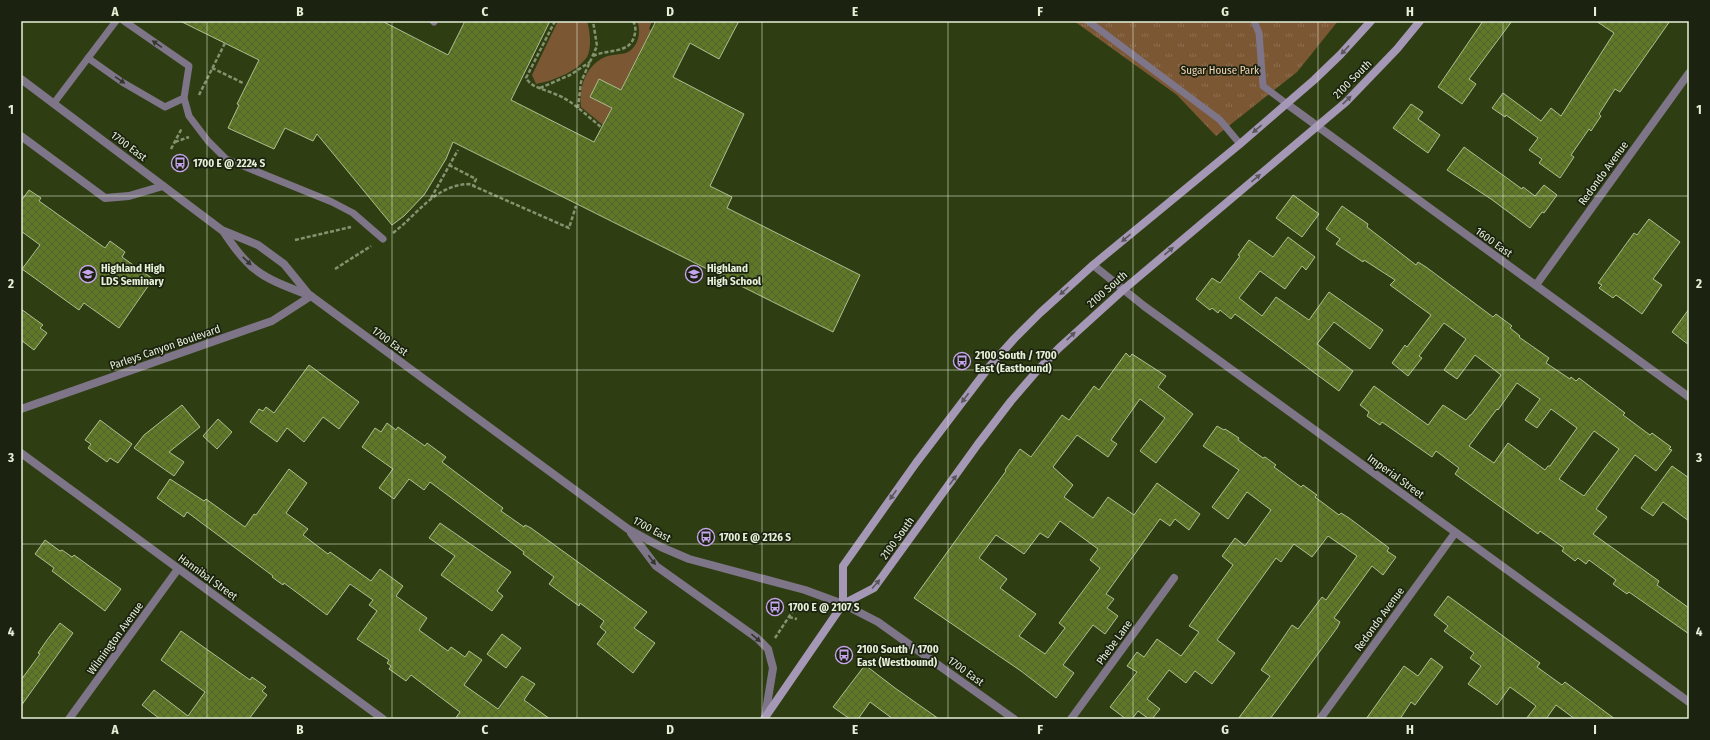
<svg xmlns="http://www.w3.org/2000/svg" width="1710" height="740" viewBox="0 0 1710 740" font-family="'Fira Sans Condensed',sans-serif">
<defs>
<pattern id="park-tufts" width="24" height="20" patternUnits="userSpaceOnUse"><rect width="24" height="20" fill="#7b5734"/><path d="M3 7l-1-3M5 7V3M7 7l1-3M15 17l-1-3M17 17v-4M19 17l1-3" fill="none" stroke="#8e6f51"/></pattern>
<pattern id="building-cross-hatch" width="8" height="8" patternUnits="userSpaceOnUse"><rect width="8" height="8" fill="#5e7826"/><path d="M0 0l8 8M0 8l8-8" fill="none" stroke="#526033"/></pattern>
</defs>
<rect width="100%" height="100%" fill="#2f3e12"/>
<g fill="#7b5734">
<path d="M558 21H587C590 31 592 48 587 57 577 72 552 81 536 84L532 75Z"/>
<path d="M637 21H652L649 29 651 30 603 125 581 107C579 88 585 66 605 57 612 54 619 55 626 53 638 48 642 32 637 21Z"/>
</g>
<path fill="url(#park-tufts)" d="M1074 21H1338L1297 72 1216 136 1177 95Z"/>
<g fill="url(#building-cross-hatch)" stroke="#adbf90" fill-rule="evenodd">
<path d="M180 21H382L448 55 465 21H550L511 100 594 142 612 108 590 97 599 79 621 90 656 21H739L719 59 690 43 673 77 744 114 710 186 732 197 727 208 860 275 833 332 453 142 446 159 424 195 404 216 392 225 317 134 313 141 285 128 274 149 228 128 239 105 237 104 259 60Z"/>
<path d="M1483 21H1512L1469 79 1476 84 1462 104 1438 87Z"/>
<path d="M1596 21H1670L1620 92 1615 89 1599 114 1601 116 1591 131 1589 129 1571 155 1574 157 1560 178 1539 163 1542 159 1529 150 1538 138 1506 115 1505 117 1492 108 1503 93 1541 121 1551 108 1561 116 1614 33Z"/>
<path d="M1411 104 1423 112 1418 119 1440 135 1428 153 1393 128Z"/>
<path d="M1464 147 1522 189 1523 187 1535 196 1544 185 1557 195 1544 213 1542 212 1530 228 1491 199 1447 170Z"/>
<path d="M29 190 41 198 39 201 105 248 110 241 125 252 122 257 153 279 119 328 84 303 79 310 22 269 40 245 21 231V201Z"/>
<path d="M1293 195 1319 214 1302 237 1276 218Z"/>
<path d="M1342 206 1368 224 1367 227 1416 265 1418 262 1426 267 1493 317 1496 314 1512 326 1510 328 1520 336 1519 337 1549 358 1546 363 1570 379 1571 377 1576 381 1579 378 1625 413 1623 415 1650 435 1652 433 1671 447 1669 449 1672 450 1656 471 1635 455 1596 509 1607 517 1593 534 1659 581 1657 585 1689 608V634L1629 592 1627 594 1613 584 1616 580 1589 560 1586 564 1578 558 1575 561 1562 551 1564 548 1540 531 1538 534 1470 485 1455 474 1459 468 1436 451 1432 457 1382 422 1380 425 1367 416 1369 412 1360 405 1374 386 1428 425 1443 405 1466 420 1470 415H1471L1501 375 1475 355 1457 379 1444 370 1466 339 1444 323 1419 356 1422 358 1408 376 1392 363 1405 345 1407 347 1431 315 1390 285 1395 280 1364 260 1363 262 1336 244 1340 239 1326 229ZM1517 383 1540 399 1525 420 1537 428 1551 409 1577 428 1550 466H1548L1545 470 1508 443 1494 463 1469 446 1497 409 1498 410ZM1594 431 1619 449 1584 496 1559 479Z"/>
<path d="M1649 219 1680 242 1653 279 1662 285 1642 314 1616 295 1613 298 1599 288 1602 285 1598 283 1634 233 1637 235Z"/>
<path d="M1288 237 1315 257 1306 270 1302 266 1285 289 1260 271 1239 298 1262 316 1276 297 1309 320 1329 292 1383 330 1370 349 1334 322 1317 344 1353 371 1339 391 1235 314 1231 319 1220 310 1218 313 1212 308 1210 310 1196 299 1212 278 1220 283 1240 256 1238 255 1249 240 1273 257Z"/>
<path d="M21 309 43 325 40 328 47 333 34 350 21 340Z"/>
<path d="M1689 309V345L1672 332Z"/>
<path d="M1126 353 1130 357 1132 354 1166 376 1158 387 1193 414 1156 463 1140 451 1165 418 1140 399 1111 440 1117 444 1108 457 1077 435 1053 467 1073 485 1064 497 1093 518 1108 497 1134 515 1157 483 1200 514 1189 530 1175 519 1170 526 1160 519 1106 594 1114 599 1107 608 1118 616 1105 634 1093 625 1063 665 1074 673 1056 698 1021 671 914 598 1006 471 1005 470 1020 449 1031 457 1062 415 1069 420 1094 386 1099 390ZM1060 521 1098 549 1090 560 1100 568 1059 623 1065 628 1045 654 1019 636 1036 614 1000 588 1007 579 979 558 996 535 1024 554 1040 533 1048 538Z"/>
<path d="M309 365 359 402 339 429 323 417 304 442 287 428 277 442 250 422 259 409 263 411 266 407 274 413Z"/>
<path d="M182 405 200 427 169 452 184 462 174 476 134 448 144 435Z"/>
<path d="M218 419 232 432 217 449 203 436Z"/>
<path d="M100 420 132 444 118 463 110 458 107 462 88 448 91 444 85 440Z"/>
<path d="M387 423 396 430 398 427 425 446 427 443 446 457 442 462 503 508 501 511 524 527 525 525 531 528 647 612 634 628 655 643 633 673 597 644 606 632 600 627 604 621 580 603 579 606 549 584 554 577 523 554 524 552 430 482 424 490 409 479 394 499 379 488 393 469 362 447 375 428 381 432Z"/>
<path d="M1217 426 1224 430 1225 429 1239 438 1238 440 1263 458 1265 457 1276 465 1274 467 1301 487 1303 485 1317 495 1315 497 1339 515 1341 513 1349 518 1389 548 1387 551 1396 557 1383 575 1372 566 1334 618 1340 622 1337 628 1270 719H1238L1270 676 1261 670 1292 625 1298 629 1322 597 1326 600 1357 556 1328 536 1312 557 1294 544 1281 562 1276 558 1217 640 1235 653 1212 684 1195 671 1186 683 1169 670 1147 699 1160 709 1152 719H1149L1138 711 1132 719H1126L1110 707 1137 672 1127 666 1137 652 1144 657 1157 639 1181 656 1199 632 1189 626 1233 565 1222 556 1235 538 1245 546 1271 510 1247 492 1228 519 1212 507 1239 470 1203 446Z"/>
<path d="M1672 466 1689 478V521L1663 502 1653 516 1641 508Z"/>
<path d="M289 469 307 483 286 513 308 529 303 535 328 554 330 552 371 581 380 569 403 586 396 596 427 618 419 630 448 651 451 647 465 657 469 651 482 660 464 685 498 709 522 676 535 684 524 700 550 719H455L460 712 411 675 406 681 389 669 391 666 387 663 389 660 357 639 377 611 369 605 373 600 350 584 327 615 284 583 283 585 272 577 273 576 187 512 184 517 157 498 170 479 204 501 206 499 245 527 254 514 256 515Z"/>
<path d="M440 523 511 572 497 591 503 596 492 611 441 575 455 556 429 538Z"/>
<path d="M45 540 60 551 62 550 72 557 74 555 121 589 105 611 52 571 54 568 35 554Z"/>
<path d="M1448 596 1540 663 1537 667 1562 685 1565 682 1615 719H1575L1556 705 1546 719H1526L1536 706 1510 687 1497 705 1484 695 1468 684 1481 666 1470 658 1474 653 1444 631 1448 626 1434 615Z"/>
<path d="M60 623 73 633 21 706V680L40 654 38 653 47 640Z"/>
<path d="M181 631 250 680 252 677 266 687 262 691 267 695 249 719H160L142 705 154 690 188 716 205 692 161 660Z"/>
<path d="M502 634 521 648 506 668 487 654Z"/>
<path d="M1431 658 1443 667 1415 705 1411 702 1400 719H1366L1404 666 1418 676Z"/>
<path d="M865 665 895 688 939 719H893L870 702 858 719H850L833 707Z"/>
</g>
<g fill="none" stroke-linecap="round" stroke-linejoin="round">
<g stroke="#85926f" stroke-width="2.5" stroke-dasharray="4 2" stroke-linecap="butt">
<path d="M555 21 526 78C532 88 544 89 555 94 572 100 587 116 601 127"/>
<path d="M593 56C607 49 629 54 634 37 636 31 636 26 633 21"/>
<path d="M212 68 243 83"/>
<path d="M540 88 570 75 590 62"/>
<path d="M199 95 225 43"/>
<path d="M578 108 581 82 597 46 593 21"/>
<path d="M175 142 189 137"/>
<path d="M171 149 182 128"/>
<path d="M449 165 476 179 473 186"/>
<path d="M431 198 458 150"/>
<path d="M393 233C418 214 435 185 469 184L569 228 576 206"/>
<path d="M295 240 351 227"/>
<path d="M335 269 371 246"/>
<path d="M789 617 797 619"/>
<path d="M775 638 794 609"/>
</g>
<g stroke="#7e7588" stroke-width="7">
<path d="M433 21 434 22"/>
<path d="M1088 21 1220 120 1240 144"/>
<path d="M1254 21 1259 33 1263 86 1287 104"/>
<path d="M88 58 122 82 165 107 184 98 189 66 124 21"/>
<path d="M184 98 189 116 208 141 226 159 332 202 353 213 383 239"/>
<path d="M54 103 116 21"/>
</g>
<g stroke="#7e7588" stroke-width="8">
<path d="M1287 104 1689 397"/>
<path d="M21 136 105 198 129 196 163 186"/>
<path d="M1093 265 1144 306 1689 702"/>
<path d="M1536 285 1689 73"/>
<path d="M21 453 383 719"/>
<path d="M69 719 178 569"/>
<path d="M1071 719 1174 578"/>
<path d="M1320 719 1455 533"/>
</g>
<g stroke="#7e7588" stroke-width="8">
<path d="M21 79 223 231C230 241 237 252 246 261 262 279 288 287 311 296L628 529 661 547 689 559 805 590 843 604 878 622 1014 719"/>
<path d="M224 231 258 245 284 264 310 296"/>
<path d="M21 409 272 321 311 296"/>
<path d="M631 533 656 566 757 638 768 649 773 668 765 717"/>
</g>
<g stroke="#a597b6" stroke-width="8">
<path d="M843 604V566L916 463 989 367 1014 339 1040 313 1093 265 1240 144 1314 80 1340 55 1371 21"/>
<path d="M764 719 843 604 874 588 978 444 1011 401 1036 372 1059 348 1123 290 1346 102 1397 49 1420 21"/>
</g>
</g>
<defs><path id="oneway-solid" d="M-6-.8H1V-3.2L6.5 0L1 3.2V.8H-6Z"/></defs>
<g fill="#34372e">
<use href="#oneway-solid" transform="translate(157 44) rotate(-145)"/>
<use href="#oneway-solid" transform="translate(120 80) rotate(34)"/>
<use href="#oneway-solid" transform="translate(247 261) rotate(44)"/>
<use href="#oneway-solid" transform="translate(652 560) rotate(53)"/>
<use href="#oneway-solid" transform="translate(756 638) rotate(40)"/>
</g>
<g fill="#59575b">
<use href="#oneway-solid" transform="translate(1345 50) rotate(133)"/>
<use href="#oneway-solid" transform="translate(1347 100) rotate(-44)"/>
<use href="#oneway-solid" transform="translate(1257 129) rotate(140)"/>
<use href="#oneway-solid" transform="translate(1256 178) rotate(-40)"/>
<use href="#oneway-solid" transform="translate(1126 238) rotate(140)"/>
<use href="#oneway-solid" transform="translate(1169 251) rotate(-40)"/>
<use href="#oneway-solid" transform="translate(1064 291) rotate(138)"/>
<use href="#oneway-solid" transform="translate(1071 336) rotate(-43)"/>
<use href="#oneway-solid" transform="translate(965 398) rotate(127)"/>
<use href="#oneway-solid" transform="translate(953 480) rotate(-54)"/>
<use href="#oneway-solid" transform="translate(893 495) rotate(125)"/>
<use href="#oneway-solid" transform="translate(876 584) rotate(-49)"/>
</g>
<path fill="none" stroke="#e6f0d7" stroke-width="1" stroke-opacity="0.55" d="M207 21V719M392 21V719M577 21V719M762 21V719M948 21V719M1133 21V719M1318 21V719M1503 21V719M21 196H1689M21 370H1689M21 544H1689"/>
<defs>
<g id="bus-ring" transform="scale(0.9)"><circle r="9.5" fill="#1b2210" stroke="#c8a6ef" stroke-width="1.5"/><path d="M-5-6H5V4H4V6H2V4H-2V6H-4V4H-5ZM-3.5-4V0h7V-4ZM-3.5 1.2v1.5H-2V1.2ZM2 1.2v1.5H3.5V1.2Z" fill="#c8a6ef"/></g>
<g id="school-ring" transform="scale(0.9)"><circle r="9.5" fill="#1b2210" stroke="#c8a6ef" stroke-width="1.5"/><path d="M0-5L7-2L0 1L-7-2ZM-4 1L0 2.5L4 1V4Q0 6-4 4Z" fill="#c8a6ef"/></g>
</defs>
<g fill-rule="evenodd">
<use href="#bus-ring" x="180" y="163"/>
<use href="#school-ring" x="88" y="274"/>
<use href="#school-ring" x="694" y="274"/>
<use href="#bus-ring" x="962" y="361"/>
<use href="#bus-ring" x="706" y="537"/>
<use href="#bus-ring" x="775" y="607"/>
<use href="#bus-ring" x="844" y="655"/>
</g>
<g text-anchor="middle" stroke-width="3.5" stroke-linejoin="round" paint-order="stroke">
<g font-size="11" fill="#f6d4b4" stroke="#1b2210">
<text x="1220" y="74">Sugar House Park</text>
</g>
<g font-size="11" fill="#e6f0d7" stroke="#1b2210">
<text transform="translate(1352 79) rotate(-45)" y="4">2100 South</text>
<text transform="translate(129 146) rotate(37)" y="4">1700 East</text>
<text transform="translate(1603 173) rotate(-54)" y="4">Redondo Avenue</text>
<text transform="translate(1494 242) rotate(36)" y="4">1600 East</text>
<text transform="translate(1107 289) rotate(-41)" y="4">2100 South</text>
<text transform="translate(390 341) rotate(36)" y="4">1700 East</text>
<text transform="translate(165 347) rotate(-19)" y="4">Parleys Canyon Boulevard</text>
<text transform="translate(1396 476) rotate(36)" y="4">Imperial Street</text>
<text transform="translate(652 529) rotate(28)" y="4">1700 East</text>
<text transform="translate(897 538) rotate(-54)" y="4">2100 South</text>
<text transform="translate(208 577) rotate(36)" y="4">Hannibal Street</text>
<text transform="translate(1379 619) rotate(-54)" y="4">Redondo Avenue</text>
<text transform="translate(115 638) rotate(-54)" y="4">Wilmington Avenue</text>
<text transform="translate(1114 642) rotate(-54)" y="4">Phebe Lane</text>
<text transform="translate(966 671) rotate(36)" y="4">1700 East</text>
</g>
<g font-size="11" font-weight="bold" fill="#e6f0d7" stroke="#1b2210" text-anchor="start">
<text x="193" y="167">1700 E @ 2224 S</text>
<text x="101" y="272">Highland High<tspan x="101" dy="13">LDS Seminary</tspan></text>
<text x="707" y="272">Highland<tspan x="707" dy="13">High School</tspan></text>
<text x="975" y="359">2100 South / 1700<tspan x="975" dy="13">East (Eastbound)</tspan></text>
<text x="719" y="541">1700 E @ 2126 S</text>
<text x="788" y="611">1700 E @ 2107 S</text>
<text x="857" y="653">2100 South / 1700<tspan x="857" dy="13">East (Westbound)</tspan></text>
</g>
</g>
<rect width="1710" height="740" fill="none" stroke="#1b2210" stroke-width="44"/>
<rect x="22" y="22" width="1666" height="696" fill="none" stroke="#e6f0d7" stroke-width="1.5"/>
<g font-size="13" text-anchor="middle" font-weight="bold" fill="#e6f0d7">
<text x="115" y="16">A</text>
<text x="300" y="16">B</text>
<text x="485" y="16">C</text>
<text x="670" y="16">D</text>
<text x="855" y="16">E</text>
<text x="1040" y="16">F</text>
<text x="1225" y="16">G</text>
<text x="1410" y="16">H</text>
<text x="1595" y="16">I</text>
<text x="11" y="114">1</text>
<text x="1699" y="114">1</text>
<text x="11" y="288">2</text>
<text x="1699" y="288">2</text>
<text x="11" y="462">3</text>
<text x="1699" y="462">3</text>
<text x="11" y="636">4</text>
<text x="1699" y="636">4</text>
<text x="115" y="734">A</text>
<text x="300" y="734">B</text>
<text x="485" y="734">C</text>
<text x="670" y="734">D</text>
<text x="855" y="734">E</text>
<text x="1040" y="734">F</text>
<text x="1225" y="734">G</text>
<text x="1410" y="734">H</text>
<text x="1595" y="734">I</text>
</g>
</svg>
